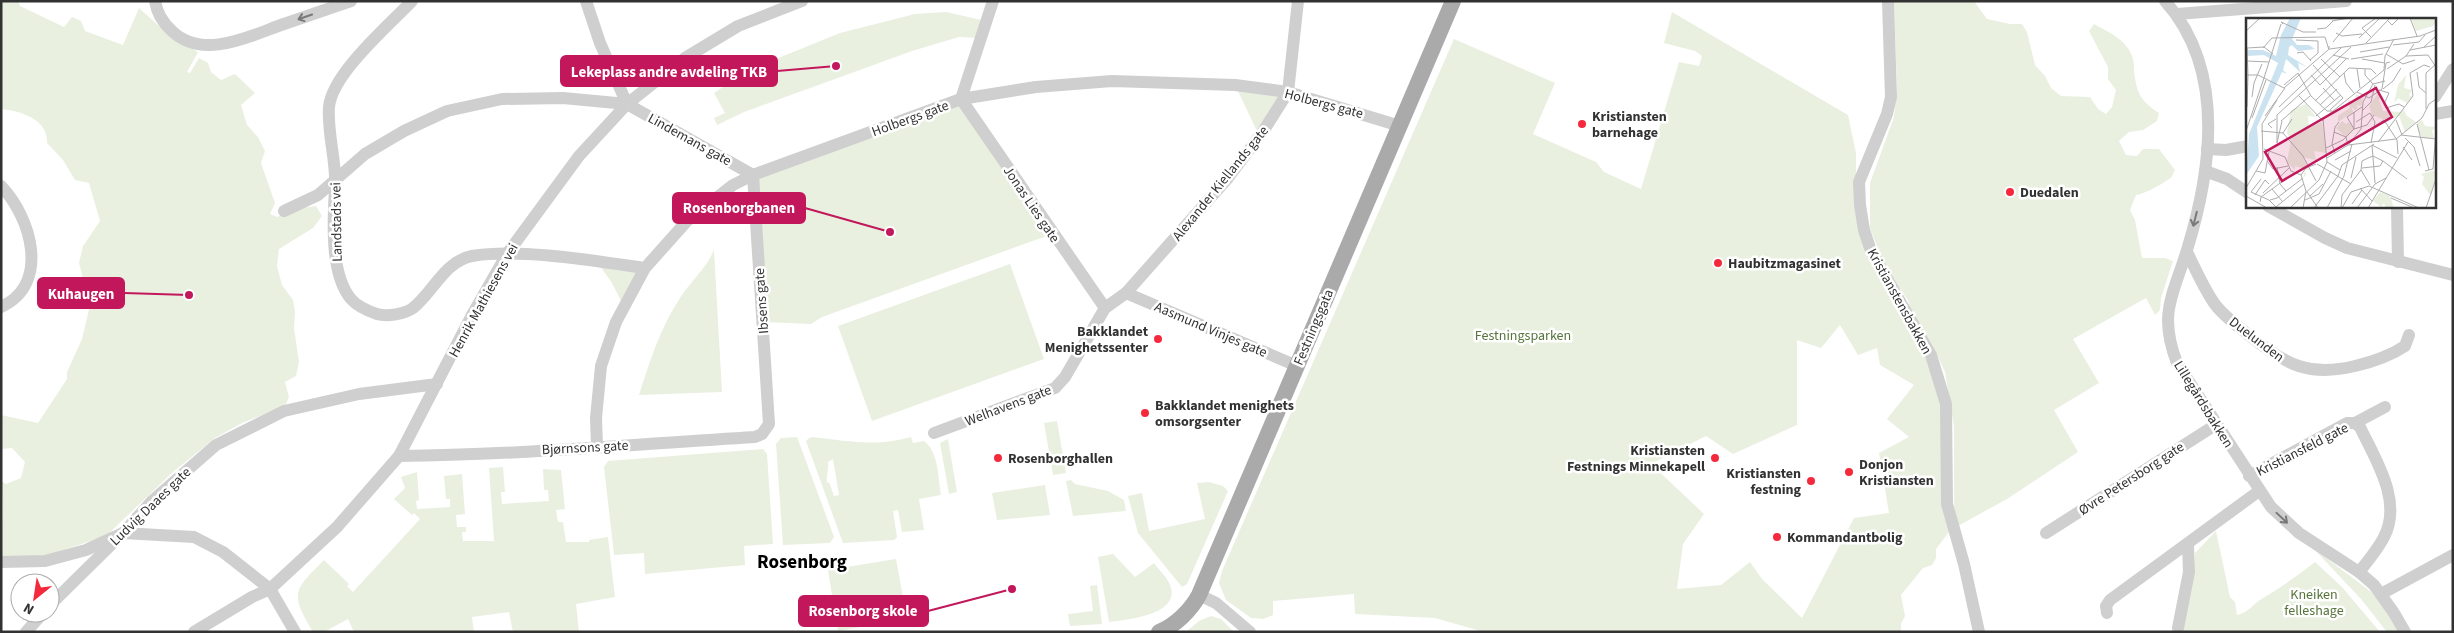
<svg xmlns="http://www.w3.org/2000/svg" width="2454" height="633" viewBox="0 0 2454 633" font-family="'Source Sans 3',sans-serif">
<rect width="100%" height="100%" fill="#fff"/>
<g fill="#e9f0e0" fill-rule="evenodd">
<path d="M1 1H18L20 6 64 27 72 17 81 21 85 31 123 45 139 8 168 34 198 52 187 72 190 73 199 58 208 63 211 72 221 80 235 74 255 93 241 105 247 125 258 137 265 151 261 163 275 203 270 214 277 217 295 209 316 206 322 216 313 228 279 249 277 266 282 285 293 300 295 312 294 328 299 362 296 376 285 382 289 397 285 406 242 423 215 438 173 472 106 536 45 556 1 558 3 508 1 481 6 484 21 478 25 462 12 448 1 449V415L38 423 67 379V372L82 339 90 305 79 263 83 246 100 221 89 183 75 180 63 160 47 143C48 119 21 111 1 109Z"/>
<path d="M1894 1H1974L1987 19 2010 24H2022L2027 32 2035 65 2045 76 2051 88 2061 96 2090 97 2098 109 2106 114 2112 107 2116 90 2108 79V67L2089 31 2094 24C2108 32 2126 39 2132 56 2134 60 2134 66 2134 71 2137 94 2140 100 2159 113L2157 121 2143 130 2129 132 2119 141 2126 155 2137 156 2143 149H2159L2175 170 2171 178C2161 184 2148 193 2136 195L2130 210 2135 220 2142 258H2165L2173 261 2161 298 2160 310 2155 315 2146 298 2073 339 2099 383 2054 410 2078 452 2007 499 1956 527 1954 502V426L1945 372 1933 346 1911 312 1908 300 1887 272 1870 228V183L1894 117 1897 88Z"/>
<path d="M946 12 986 21 980 38 959 37 912 51 744 112 717 125 714 118 725 113 714 93 747 71 840 33 915 14Z"/>
<path d="M1672 12 1848 115 1856 153V182L1870 258 1893 304 1932 366 1938 390 1942 423 1949 532 1936 549V558L1932 565 1923 568 1901 595 1905 616 1901 624V632H1484L1435 618 1355 614 1354 594 1273 601V615L1263 619 1251 618 1226 600 1219 583 1222 571 1454 39 1555 83 1533 134 1596 162 1604 172 1641 189 1679 62 1699 66 1702 56 1695 51 1664 43ZM1840 325 1858 355 1877 348 1880 365 1914 385 1887 419 1909 437 1879 453 1889 513 1854 518 1802 618 1762 579 1750 562 1721 585 1677 589 1683 544 1704 514 1651 464 1706 436 1733 454 1797 425V340L1821 348Z"/>
<path d="M1235 85 1288 92 1264 130 1256 129Z"/>
<path d="M961 99 1052 234 822 317 811 324 763 322 753 175Z"/>
<path d="M714 250 722 392 639 395C650 361 660 328 680 298 691 281 706 269 714 250Z"/>
<path d="M1010 264 1044 359 872 421 838 326Z"/>
<path d="M600 266 645 268 624 307 612 283Z"/>
<path d="M1057 421 1066 473 1053 475 1044 423Z"/>
<path d="M797 437 834 537 830 543 783 545 776 444 781 438Z"/>
<path d="M813 437C847 441 877 447 911 437L913 443 924 441C939 452 938 478 941 495L919 499 924 530 902 532 898 510 893 511 897 537 894 540 843 543 806 441 809 438ZM833 459 839 495 834 496 829 482 827 483C826 475 829 470 828 462Z"/>
<path d="M948 439 957 492 949 494 940 443Z"/>
<path d="M763 449 767 454 773 544 744 546 745 565 645 574 644 553 614 555 604 467 608 461Z"/>
<path d="M503 467 505 492H501L502 504 549 501 548 490H544L543 469 561 470 565 509 556 510 558 522H563L566 542H589V540L608 537 615 597 576 604 579 632H513L509 612 472 617 474 632H354L348 619 324 632H313C290 593 293 591 324 560L349 584 347 586 353 592 420 519 414 513 412 515 394 499 405 488 401 477 417 472 419 500 416 501 417 509 450 507V499H446L444 476 462 474 465 514 456 515 457 527H466V532H462L463 541H494L489 468Z"/>
<path d="M1071 480 1075 484 1108 491 1124 500 1126 511 1073 516 1066 481Z"/>
<path d="M1209 482 1223 486 1228 491 1187 584 1182 587 1138 533 1128 496 1142 493 1149 531 1205 519 1197 483Z"/>
<path d="M1045 485 1050 515 997 520 992 493Z"/>
<path d="M2216 531 2230 597 2235 602 2237 615C2249 612 2253 604 2263 598 2283 586 2297 576 2315 562L2342 587 2380 632H2180L2194 575 2195 553Z"/>
<path d="M2313 548 2370 591 2382 603 2401 632H2387L2361 599Z"/>
<path d="M1113 554 1135 577 1154 563C1159 570 1167 577 1170 585 1182 615 1126 620 1109 622L1098 557Z"/>
<path d="M896 559 907 619 838 631 828 570Z"/>
<path d="M1097 585 1102 624 1070 626 1068 614 1093 611 1090 586Z"/>
<path d="M1211 616 1221 619 1233 631 1186 632 1199 621Z"/>
</g>
<g fill="none" stroke-linecap="round" stroke-linejoin="round">
<g stroke="#cfcfcf" stroke-width="12">
<path d="M155 1C157 14 163 23 172 31 202 60 248 37 281 25 304 17 328 9 351 1"/>
<path d="M412 1C388 26 332 74 329 107 327 134 337 162 335 189 333 221 330 274 351 299 358 307 368 311 377 314 387 317 405 314 413 308 433 292 445 261 472 256 519 248 596 261 645 268"/>
<path d="M586 1 600 43 627 104"/>
<path d="M993 1 961 99 1105 308"/>
<path d="M1888 1 1891 97 1887 114 1859 182 1860 205 1864 230 1871 251 1931 355 1946 404 1947 504 1964 564 1979 632"/>
<path d="M2165 1C2226 69 2212 169 2187 250 2173 296 2158 313 2177 363L2271 507 2299 533 2359 572 2374 585 2394 613 2405 632"/>
<path d="M2177 14 2346 1"/>
<path d="M2435 97 2453 69"/>
<path d="M2435 114 2453 111"/>
<path d="M2207 149 2226 150 2248 146"/>
<path d="M2205 171 2227 179 2248 193"/>
<path d="M1 186C31 217 51 284 1 307"/>
<path d="M2268 206 2325 238 2347 248 2453 275"/>
<path d="M2397 206 2398 262"/>
<path d="M284 211 318 195 365 154 404 131 447 111 502 99 563 98 627 104 753 175"/>
<path d="M2187 252C2195 268 2203 287 2214 303 2223 316 2238 326 2250 336 2286 365 2309 377 2355 366 2372 362 2390 356 2405 346L2409 335"/>
<path d="M1126 293 1297 366"/>
<path d="M2355 423 2385 407"/>
<path d="M934 433 1055 388 1065 377 1105 308 1126 293 1228 178 1264 130 1288 92 1298 1"/>
<path d="M597 446 596 418 601 366 616 322 645 268 687 221 733 185 753 175 961 99 1036 87 1112 81 1235 85 1288 92 1400 126"/>
<path d="M399 456C518 455 637 444 755 437L762 434 769 424 753 175"/>
<path d="M2249 476 2347 423H2355L2360 427C2375 459 2403 501 2384 537 2378 549 2368 561 2359 572"/>
<path d="M2046 533 2217 424"/>
<path d="M1 562 45 561 86 550 123 533 194 537 223 552 270 589 295 632"/>
<path d="M2381 594 2453 555"/>
<path d="M1199 595 1216 603 1250 632"/>
<path d="M50 605 123 533 152 501 216 445 284 411 359 394 437 384"/>
<path d="M2107 613 2106 606 2110 600 2259 491"/>
<path d="M2178 628 2189 572 2188 545"/>
<path d="M26 632 43 613"/>
<path d="M194 632 252 597 270 589 337 527 399 456 472 315 507 254 579 156 627 104 685 58 738 26 802 1"/>
</g>
<path stroke="#aaa" stroke-width="16" d="M1159 632C1175 626 1191 610 1199 595L1453 1"/>
</g>
<defs><path id="oneway-shaft" d="M-6 0H5M1.5-3L5.5 0L1.5 3" fill="none" stroke-width="1.6" stroke-linecap="round" stroke-linejoin="round" transform="scale(1.25)"/></defs>
<g stroke="#797979">
<use href="#oneway-shaft" transform="translate(305 17) rotate(161)"/>
<use href="#oneway-shaft" transform="translate(2195 219) rotate(104)"/>
<use href="#oneway-shaft" transform="translate(2282 518) rotate(43)"/>
</g>
<g fill="#f5293c" stroke="#fff" stroke-width="2">
<circle cx="1582" cy="124" r="5"/>
<circle cx="2010" cy="192" r="5"/>
<circle cx="1718" cy="263" r="5"/>
<circle cx="1158" cy="339" r="5"/>
<circle cx="1145" cy="413" r="5"/>
<circle cx="998" cy="458" r="5"/>
<circle cx="1715" cy="458" r="5"/>
<circle cx="1849" cy="472" r="5"/>
<circle cx="1811" cy="481" r="5"/>
<circle cx="1777" cy="537" r="5"/>
</g>
<g text-anchor="middle" stroke-width="5" stroke-linejoin="round" paint-order="stroke">
<g font-size="14" fill="#323232" stroke="#fff">
<text transform="translate(1324 103) rotate(15)" y="5">Holbergs gate</text>
<text transform="translate(910 118) rotate(-20)" y="5">Holbergs gate</text>
<text transform="translate(690 139) rotate(29)" y="5">Lindemans gate</text>
<text transform="translate(1220 183) rotate(-51)" y="5">Alexander Kiellands gate</text>
<text transform="translate(1032 204) rotate(56)" y="5">Jonas Lies gate</text>
<text transform="translate(336 222) rotate(-91)" y="5">Landstads vei</text>
<text transform="translate(483 300) rotate(-61)" y="5">Henrik Mathiesens vei</text>
<text transform="translate(761 301) rotate(-94)" y="5">Ibsens gate</text>
<text transform="translate(1900 301) rotate(61)" y="5">Kristianstensbakken</text>
<text transform="translate(1313 327) rotate(-67)" y="5">Festningsgata</text>
<text transform="translate(1211 329) rotate(23)" y="5">Aasmund Vinjes gate</text>
<text transform="translate(2257 339) rotate(37)" y="5">Duelunden</text>
<text transform="translate(2204 404) rotate(58)" y="5">Lillegårdsbakken</text>
<text transform="translate(1008 405) rotate(-21)" y="5">Welhavens gate</text>
<text transform="translate(585 447) rotate(-3)" y="5">Bjørnsons gate</text>
<text transform="translate(2302 449) rotate(-27)" y="5">Kristiansfeld gate</text>
<text transform="translate(2131 478) rotate(-33)" y="5">Øvre Petersborg gate</text>
<text transform="translate(150 506) rotate(-44)" y="5">Ludvig Daaes gate</text>
</g>
<g font-size="14" font-weight="bold" fill="#323232" stroke="#fff" text-anchor="start">
<text x="1592" y="121">Kristiansten<tspan x="1592" dy="16">barnehage</tspan></text>
<text x="2020" y="197">Duedalen</text>
<text x="1728" y="268">Haubitzmagasinet</text>
<text x="1148" y="336" text-anchor="end">Bakklandet<tspan x="1148" dy="16">Menighetssenter</tspan></text>
<text x="1155" y="410">Bakklandet menighets<tspan x="1155" dy="16">omsorgsenter</tspan></text>
<text x="1705" y="455" text-anchor="end">Kristiansten<tspan x="1705" dy="16">Festnings Minnekapell</tspan></text>
<text x="1008" y="463">Rosenborghallen</text>
<text x="1859" y="469">Donjon<tspan x="1859" dy="16">Kristiansten</tspan></text>
<text x="1801" y="478" text-anchor="end">Kristiansten<tspan x="1801" dy="16">festning</tspan></text>
<text x="1787" y="542">Kommandantbolig</text>
</g>
<g font-size="14" fill="#56733a" stroke="#fff">
<text x="1523" y="340">Festningsparken</text>
<text x="2314" y="599">Kneiken<tspan x="2314" dy="16">felleshage</tspan></text>
</g>
<g font-size="19" font-weight="bold" fill="#000" stroke="#fff">
<text x="802" y="568">Rosenborg</text>
</g>
</g>
<g transform="translate(2246 18)">
<rect width="190" height="190" fill="#fff"/>
<path d="M165 0H190V4L187 8 170 13ZM160 57 158 70 166 72 163 77 166 79 161 85 152 80 148 85 152 67ZM133 74V79L139 78 133 81 137 93 155 94 157 91 161 98 170 104 159 114 153 98 140 102 126 97 123 88ZM110 76 117 80 115 88 110 87 112 90 109 92 106 89 107 94 92 104V98L104 90 102 82 108 84ZM60 86 70 99 62 98 63 109 76 104 80 135 68 133 70 142 57 139 63 152H59L60 157 57 160 59 151 49 148V152L41 144 45 122 41 115 45 92ZM176 102 179 108 190 109 186 113 188 120H177L172 113 171 104ZM96 103 100 106 103 104 108 111 100 119 90 110ZM190 152V159L185 178 176 166 178 159 175 156ZM134 174 144 178 148 190H140L138 185 135 189 127 183Z" fill="#e9f0e0"/>
<path d="M44 0H55L46 21 51 27H63L69 31 52 33 46 27 43 29 42 37 61 49 52 45 54 54 40 41 37 52 41 56 36 54 11 109 13 138 0 157 3 116 32 45 18 37 2 38 0 32H17L30 38 35 17Z" fill="#cbe3f0"/>
<path fill="none" stroke="#adadad" stroke-width="1" d="M164 0 171 18M86 3 103 0M142 3 146 7 153 0M37 6 35 4 57 14H70M71 11 80 10 87 3M0 13 14 0M90 15 96 18 116 16M79 19 83 32V28M125 19 116 10 130 0M113 20 134 0M50 22 72 23V35L64 42M87 24 107 0M120 25 144 0M147 27 173 24 179 17M178 29 190 18M1 30 18 29 27 36M1 30 2 57M17 30 26 20 79 19M84 31 174 18 190 12M164 32 190 27M114 34 143 29M51 35 57 34 65 43M140 36 157 46 169 42M87 37 103 41M160 38 182 37 190 49M75 41 94 59M105 41 137 36M116 41 139 45M1 43 23 44M67 47 97 80 84 92M111 51 114 70M119 51V57L127 66 139 63M141 51 160 38 168 26M171 54 173 69 180 75M98 55 100 65 108 75M0 57H12L38 70M65 57 74 67 100 41M18 60 35 6M38 67 52 55 65 78 81 93H86M38 70 82 32M77 70 88 82M137 71 147 63 155 50M133 72 143 75 138 86 140 90 153 86 158 89M111 74 123 80 136 71 140 45 144 44M53 78 77 103M6 79 8 65 16 46M69 83 103 50 125 51 130 56M74 87 91 71M1 89 2 57M33 89 95 30M180 91V55L190 46M116 93 125 84 129 67M19 98 39 70M70 98 95 77M6 100 20 62M150 102 156 117M35 103 64 78M110 104 124 95 129 104 125 125M171 106 183 152M26 110 22 106 30 101M108 111 101 99 116 89M108 111 121 107 128 97M0 113 18 60M15 113 37 115 57 138 70 163M88 114 100 119 102 127M37 115 46 101M155 117 190 121M110 120 138 102 151 122 152 136M159 120 168 129 174 148M132 124 167 78 164 55 178 47 184 49M31 125V97L105 29M31 125 36 103M103 126 115 111 117 84 127 66M126 127 129 165M126 127 151 140M157 129 166 142M80 130 97 122 108 111V94M18 131 39 139 45 153 55 157M89 135 86 126 89 109 93 104M81 140 102 127 150 121 176 100 183 86 190 81M89 142 105 133M21 143 27 151 42 148M81 144 94 152M71 146 105 166M96 147 128 126M31 149 34 166 40 173M116 150 134 148 137 143M115 152 124 167M10 153 19 155 23 134M179 153 187 151 190 114M55 157 60 173 57 190M55 157 60 150 70 146M105 160 110 139M15 161 5 174 23 182 30 189M0 170 17 141 16 106 31 82M114 170 126 183M26 171 36 183M61 174 72 190M17 175 43 150M9 177 19 162 23 166M0 178 21 190M64 178 77 166M145 180 168 190M24 182 31 180 57 160M59 182 73 176 85 153M14 184 15 179 48 155M106 186 116 172M30 189 58 166M44 190 73 162 81 144 77 101 138 52 139 38 148 21M68 190 92 158 96 147M81 190 98 158 106 126M95 190 96 177 115 152 116 143 122 140 127 138 137 143 161 161M96 190 105 174 123 168 173 190M111 190 129 166 140 160M122 190 162 124M180 190 190 161"/>
<path fill="#c2185b" fill-opacity="0.15" stroke="#c2185b" stroke-width="2.5" d="M130 70 146 99 36 163 19 134Z"/>
<rect width="190" height="190" fill="none" stroke="#323232" stroke-width="2.5"/>
</g>
<path fill="none" stroke="#c2185b" stroke-width="2" d="M836 66L777 71M890 232L805 208M189 295L124 293M1012 589L928 611"/>
<g fill="#c2185b" stroke="#fff" stroke-width="2">
<circle cx="836" cy="66" r="5"/>
<circle cx="890" cy="232" r="5"/>
<circle cx="189" cy="295" r="5"/>
<circle cx="1012" cy="589" r="5"/>
</g>
<g fill="#c2185b" stroke="#c2185b" stroke-width="2">
<rect x="561" y="56" width="216" height="30" rx="5"/>
<rect x="673" y="193" width="132" height="30" rx="5"/>
<rect x="38" y="278" width="86" height="30" rx="5"/>
<rect x="799" y="596" width="129" height="30" rx="5"/>
</g>
<g font-size="15" text-anchor="middle" font-weight="bold" fill="#fff">
<text x="669" y="77">Lekeplass andre avdeling TKB</text>
<text x="739" y="213">Rosenborgbanen</text>
<text x="81" y="299">Kuhaugen</text>
<text x="863" y="616">Rosenborg skole</text>
</g>
<rect width="2454" height="633" fill="none" stroke="#323232" stroke-width="5"/>
<g transform="translate(35 598) rotate(210)"><circle r="24" fill="#ffffff" stroke="#adadad"/>
<path d="M0-4L9 19L0 12L-9 19Z" fill="#f5293c"/>
<text y="-8" font-size="14" font-weight="bold" text-anchor="middle" fill="#323232">N</text>
</g>
</svg>
